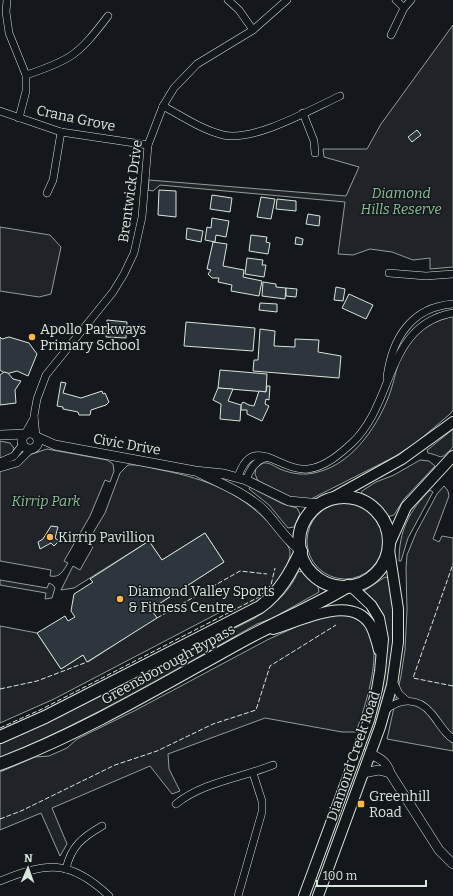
<svg xmlns="http://www.w3.org/2000/svg" width="453" height="896" viewBox="0 0 453 896" font-family="Bitter,serif">
<rect width="100%" height="100%" fill="#14181c"/>
<g fill="#202428" stroke="#939e99">
<path d="M453 25V267L430 269V258L413 260 392 252 370 249 353 255 338 254 345 202 160 185 153 191 148 190 149 180 346 196 359 167 324 157 323 149H367L381 124Z"/>
<path d="M0 227 50 235 61 247 51 294 39 297 0 291Z"/>
<path d="M453 316V410L450 414 417 442 394 457 311 499 293 498 285 495 258 481 255 474 256 468 263 463C269 462 274 466 280 469 292 474 305 476 318 472 354 463 380 423 391 390 396 374 399 353 411 339 423 326 436 321 453 316Z"/>
<path d="M453 429V447C438 462 444 456 428 453L427 450 430 448Z"/>
<path d="M0 441 10 443 14 448 13 454 0 460Z"/>
<path d="M47 449 107 460 113 464 114 471 110 482 105 480 90 516 64 561 68 563C63 571 60 578 50 576L51 570 0 561V471L32 454Z"/>
<path d="M420 460 429 461 435 466 404 499 394 515 387 517 374 502 361 494 362 491 376 482 394 475Z"/>
<path d="M128 465C138 464 150 468 161 470 208 479 245 494 276 531 281 537 288 544 290 551 291 561 283 574 277 582 266 597 252 607 234 613L230 607 54 699 0 723V626L37 633 61 669 83 655 88 662 156 618 151 609 224 562 205 533 162 560 149 541 74 588 61 590 73 566 80 570 93 547 87 543 105 513 120 473Z"/>
<path d="M444 486 448 491 449 496 433 539 439 542 442 536 453 538V751L387 739 401 676 405 650 407 610 406 568 407 555 416 533 437 494Z"/>
<path d="M250 487 283 504 297 508 300 514 294 527 288 528 269 505 249 489Z"/>
<path d="M430 490 433 492 408 538 401 561H399C399 531 409 511 430 490Z"/>
<circle cx="345" cy="541" r="38"/>
<path d="M303 571 318 587 319 592 273 618 257 624C173 671 89 721 0 758V744L56 718 255 618C273 606 289 593 298 572Z"/>
<path d="M385 577 390 578C396 627 394 676 377 723 374 730 372 739 368 746 367 748 364 750 362 752L387 645 364 591Z"/>
<path d="M0 580 47 588 49 583 53 585 55 588 52 598 45 599 46 593 0 585Z"/>
<path d="M335 614C341 615 351 614 357 617 391 634 365 706 356 732H342L265 718 168 754 169 769 180 791 172 794 150 766 52 808 67 844 60 856 41 813 0 830V772L35 757 49 756 67 748 77 739 136 710 267 640 313 619Z"/>
</g>
<g fill="#2c363c" stroke="#d8e6dc">
<path d="M417 130 421 135 412 142 408 137Z"/>
<path d="M159 190 176 191V217L158 215Z"/>
<path d="M212 195 232 198 230 212 210 209Z"/>
<path d="M261 197 275 199 271 219 257 217Z"/>
<path d="M277 199 296 201V211L276 209Z"/>
<path d="M308 214 320 216 319 226 306 224Z"/>
<path d="M212 218 229 221 226 237 216 235 215 242 205 240 207 227 211 228Z"/>
<path d="M187 228 203 231 201 242 186 239Z"/>
<path d="M251 235 267 237 266 242 270 243 268 254 249 251Z"/>
<path d="M296 237 303 239 302 245 295 244Z"/>
<path d="M213 242 227 244 223 266 244 270 243 277 262 281 259 296 231 291 232 285 218 282 219 278H212L208 274 211 270 207 269Z"/>
<path d="M247 258 263 260 262 265H266L264 277 245 274Z"/>
<path d="M263 282 276 284V287L286 288 285 299 262 296Z"/>
<path d="M336 287 345 289 343 301 334 300Z"/>
<path d="M286 288 297 289 296 297 286 296Z"/>
<path d="M349 294 373 305 366 319 342 308Z"/>
<path d="M260 303 277 304V312L259 310Z"/>
<path d="M107 320 127 322 126 338 106 337Z"/>
<path d="M186 322 255 328 253 351 184 346Z"/>
<path d="M260 329 275 331 274 346 295 347V339L319 340 318 352 341 356 339 378 253 371 254 360H258Z"/>
<path d="M0 337 2 339 9 337 29 343 37 354 28 376 17 371 6 374 0 370Z"/>
<path d="M220 370 267 374 266 392 218 388Z"/>
<path d="M4 372 8 373 13 379 21 381 15 390 16 403 0 405V375Z"/>
<path d="M61 382 66 383 63 393 81 398 102 391 103 394 105 393 109 402 106 405 91 410 90 415H79L78 412 63 409V407L57 406Z"/>
<path d="M267 386H270L269 400 266 399 265 404 269 406 262 421 247 414V410H241V405L243 402 249 405 254 406 259 391 266 392Z"/>
<path d="M218 388 233 389 228 401 241 405 240 421 220 419 221 404 213 400Z"/>
<path d="M51 526 58 527 55 538 59 541 54 546 51 543 40 549 38 542 43 539Z"/>
<path d="M205 533 224 562 151 609 157 618 87 662 83 655 61 669 37 633 65 616 68 621 75 617 71 611 74 594 93 582 90 579 149 541 162 560Z"/>
</g>
<g fill="none" stroke-linecap="round" stroke-linejoin="round">
<g stroke="#d8e6dc" stroke-width="8">
<g id="street">
<path d="M7 0 6 12 9 33 26 75V91L19 118"/>
<path d="M228 0 239 10 253 30"/>
<path d="M396 0 404 8"/>
<path d="M391 35 404 8 411 0"/>
<path d="M26 75C72 60 79 54 108 16"/>
<path d="M163 106C182 116 202 130 223 135 254 142 310 110 340 96"/>
<path d="M0 111 61 132 148 145"/>
<path d="M303 113 314 141 315 153"/>
<path d="M47 193 53 180 61 132"/>
<path d="M389 273 426 276 453 274"/>
<path d="M387 377C392 339 411 307 453 304"/>
<path d="M25 434 34 418"/>
<path d="M36 436 34 416 37 399 46 375 113 292 124 274 134 253 142 217 148 145 163 106 174 88 197 64 253 30 287 0"/>
<path d="M0 462 14 456 23 444"/>
<path d="M0 468 17 463 31 449"/>
<path d="M238 477C253 432 279 472 308 469 325 467 340 454 352 443 395 403 385 325 453 313"/>
<path d="M246 480C251 468 255 461 267 457"/>
<path d="M393 681 399 694 406 700"/>
<path d="M385 711C399 698 418 697 431 713 439 722 443 732 453 739"/>
<path d="M176 804C203 782 241 778 273 765"/>
<path d="M66 869C71 846 83 837 102 826"/>
<path d="M0 881C47 862 70 859 109 896"/>
<path d="M238 896 262 812V801L253 773"/>
</g>
</g>
<g stroke="#d8e6dc" stroke-width="10">
<g id="secondary">
<circle cx="30" cy="441" r="8"/>
<path d="M1 435 25 434"/>
<path d="M37 437 55 445 195 471 224 474 246 480 289 501 321 504"/>
<path d="M198 472C219 483 241 491 260 507 275 520 284 539 300 550"/>
<path d="M370 754C380 758 387 762 390 773L439 850 453 864"/>
<path d="M363 773 379 770 390 773"/>
</g>
</g>
<g stroke="#d8e6dc" stroke-width="12">
<g id="primary">
<path d="M325 502 402 459 453 422"/>
<path d="M389 545 406 507 453 456"/>
<path d="M273 629C301 621 352 593 371 626 375 634 377 642 379 650"/>
<path d="M304 896 369 720 377 689 380 671 383 639 379 618 371 605 351 586"/>
<path d="M318 896 380 727 392 685 398 642V609L389 550"/>
</g>
</g>
<g stroke="#d8e6dc" stroke-width="14">
<g id="highway">
<circle cx="344" cy="542" r="45"/>
<path d="M0 737 45 717 260 607C280 592 290 574 301 551"/>
<path d="M0 764C84 732 162 685 240 642 276 622 314 607 348 586"/>
</g>
</g>
<use href="#street" stroke="#14181c" stroke-width="7"/>
<use href="#secondary" stroke="#14181c" stroke-width="9"/>
<use href="#primary" stroke="#14181c" stroke-width="10"/>
<use href="#highway" stroke="#14181c" stroke-width="12"/>
<g stroke="#d8e6dc" stroke-width="1" stroke-dasharray="5 2" stroke-linecap="butt">
<path d="M157 618 240 571 267 574"/>
<path d="M453 686 413 678 453 564"/>
<path d="M0 689 37 681 87 662"/>
<path d="M0 728 42 709 259 597 271 585 275 568"/>
<path d="M0 819 21 811 115 765 157 751 213 724 256 710 270 666 336 625"/>
</g>
</g>
<g fill="#ffb74d" stroke="#14181c" stroke-width="1.5">
<circle cx="32" cy="337" r="4"/>
<circle cx="50" cy="537" r="4"/>
<circle cx="120" cy="599" r="4"/>
<rect x="357" y="800" width="8" height="8" rx="2"/>
</g>
<g text-anchor="middle" stroke-width="3" stroke-linejoin="round" paint-order="stroke">
<g font-size="14" fill="#d8e6dc" stroke="#14181c">
<text transform="translate(76 118) rotate(12)" y="5">Crana Grove</text>
<text transform="translate(130 191) rotate(-82)" y="5">Brentwick Drive</text>
<text transform="translate(127 444) rotate(10)" y="5">Civic Drive</text>
<text transform="translate(168 664) rotate(-29)" y="5">Greensborough Bypass</text>
<text transform="translate(353 756) rotate(-71)" y="5">Diamond Creek Road</text>
</g>
<g font-size="14" font-style="italic" fill="#8ac095" stroke="#14181c">
<text x="401" y="198">Diamond<tspan x="401" dy="16">Hills Reserve</tspan></text>
<text x="46" y="506">Kirrip Park</text>
</g>
<g font-size="14" fill="#d8e6dc" stroke="#14181c" text-anchor="start">
<text x="40" y="334">Apollo Parkways<tspan x="40" dy="16">Primary School</tspan></text>
<text x="58" y="542">Kirrip Pavillion</text>
<text x="128" y="596">Diamond Valley Sports<tspan x="128" dy="16">&amp; Fitness Centre</tspan></text>
<text x="369" y="801">Greenhill<tspan x="369" dy="16">Road</tspan></text>
</g>
</g>
<g transform="translate(28 868) rotate(2)" stroke="#14181c" stroke-width="3" paint-order="stroke">
<path d="M0-3L7 15L0 10L-7 15Z" fill="#d8e6dc"/>
<text y="-6" font-size="11" font-weight="bold" text-anchor="middle" fill="#d8e6dc">N</text>
</g>
<path d="M317 880v6h109v-6" fill="none" stroke="#d8e6dc" stroke-width="2"/>
<text x="323" y="880" font-size="12" fill="#d8e6dc" stroke="#14181c" stroke-width="3" paint-order="stroke">100 m</text>
</svg>
